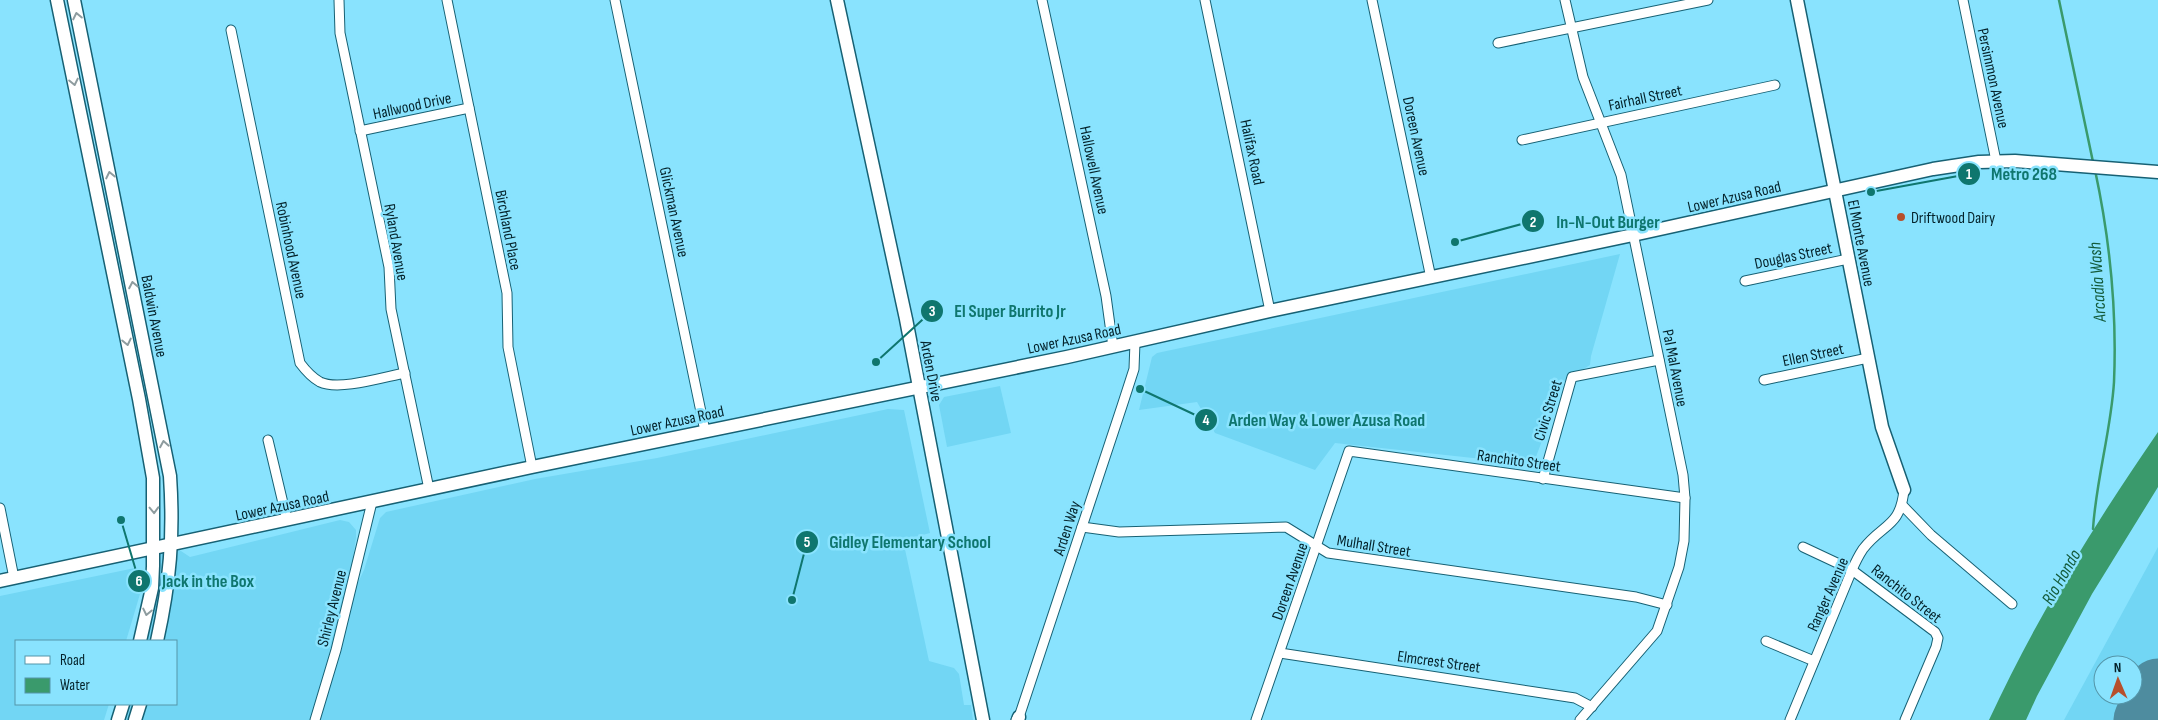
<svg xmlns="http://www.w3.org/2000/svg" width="2158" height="720" viewBox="0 0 2158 720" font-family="'Sofia Sans Condensed',sans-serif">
<rect width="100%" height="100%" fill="#89e3fe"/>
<g fill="#72d6f4" fill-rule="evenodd">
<path d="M1620 254 1591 356 1590 365 1565 380 1534 462 1529 464 1335 443 1315 470 1215 433 1197 402 1139 410 1152 357 1157 353Z"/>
<path d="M1000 386 1011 433 947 447 939 405 944 397Z"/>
<path d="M888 409 904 410 930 533 903 540 929 661 954 668 959 674 964 705H971L973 720H118L123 704H176V641H140L155 547 172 545 190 557 340 520 349 522 356 530V538L345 610 364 570 380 518 386 512 535 479 657 458Z"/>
<path d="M2158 547V720H2064L2157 549ZM2103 665H2133V695H2103Z"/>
<path d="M135 568 140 573V594L126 641H16V704H109L104 720H0V596Z"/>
</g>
<path fill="#3a9a6c" d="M2158 432V487L2092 594 2037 696 2026 720H1989C2036 618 2094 525 2158 432Z"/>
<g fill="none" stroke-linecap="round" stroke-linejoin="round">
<g stroke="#3a9a6c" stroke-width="2.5">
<path d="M2059 0 2093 162"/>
<path d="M2093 529C2096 480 2111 431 2114 382 2117 311 2110 240 2095 170"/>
</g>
<path stroke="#4e8c9f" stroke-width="61" d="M2144 720 2158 689"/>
<g stroke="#176174" stroke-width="11">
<g id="street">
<path d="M339 0 340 33 389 267 391 309 429 489"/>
<path d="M447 0 507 293 508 347 532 467"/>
<path d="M615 0 705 431"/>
<path d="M1042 0 1106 296 1113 347"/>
<path d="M1205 0 1270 311"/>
<path d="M1372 0 1431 278"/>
<path d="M1565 0 1583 77 1621 175 1683 475 1685 498 1684 541 1679 567 1657 631 1580 720"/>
<path d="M1963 0 1996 161"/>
<path d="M231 30 300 363C306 371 311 377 320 382 339 391 384 377 405 373"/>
<path d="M1498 43 1708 0"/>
<path d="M360 131 469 108"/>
<path d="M1522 140 1775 85"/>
<path d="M1745 281 1848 259"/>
<path d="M1764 380 1868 358"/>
<path d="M268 440 287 520"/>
<path d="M1543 479 1572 377 1659 360"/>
<path d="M1902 505 1931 535 2012 604"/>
<path d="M0 508 14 578"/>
<path d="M1082 527 1119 532 1286 527 1328 553 1636 597 1667 605"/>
<path d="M1803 547 1852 570 1935 632 1938 638 1936 647 1905 720"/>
<path d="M1766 641 1814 661"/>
<path d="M1280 653 1575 698 1592 707"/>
<path d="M315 720 336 650 372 502"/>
<path d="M1016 720 1020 714 1122 406 1134 369 1135 342"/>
<path d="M1256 720 1349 451 1685 498"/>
<path d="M1790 720 1852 570C1855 563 1859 555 1863 549 1883 523 1900 528 1904 490"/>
</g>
</g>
<g stroke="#176174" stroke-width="15">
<g id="secondary">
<path d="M57 0 139 399 153 478V566L152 588 140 641"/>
<path d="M74 0 170 476C174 536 170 582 157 641"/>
<path d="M837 0 906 319 983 720"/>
<path d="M1797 0 1882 427 1904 490"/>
<path d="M0 581 532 467 1067 357 1270 311 1633 235 1933 169 1979 162 2015 161 2158 172"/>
<path d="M118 720 123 704"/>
<path d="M135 720 140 704"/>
<path d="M1018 720 1019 717"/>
</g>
</g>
<use href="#street" stroke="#fff" stroke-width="9"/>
<use href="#secondary" stroke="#fff" stroke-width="12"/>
</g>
<defs><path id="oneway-chevron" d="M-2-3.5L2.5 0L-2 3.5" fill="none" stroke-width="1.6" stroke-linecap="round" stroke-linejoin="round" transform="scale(1.25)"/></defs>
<g stroke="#8e9c9f">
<use href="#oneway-chevron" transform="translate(77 16) rotate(-102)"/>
<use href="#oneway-chevron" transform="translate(74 82) rotate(78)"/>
<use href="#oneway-chevron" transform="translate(110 175) rotate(-102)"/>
<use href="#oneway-chevron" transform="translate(133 285) rotate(-101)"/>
<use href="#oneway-chevron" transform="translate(127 342) rotate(78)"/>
<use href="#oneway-chevron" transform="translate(164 444) rotate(-100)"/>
<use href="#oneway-chevron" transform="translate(154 510) rotate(88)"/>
<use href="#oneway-chevron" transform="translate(147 612) rotate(102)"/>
</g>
<circle fill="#b74f2b" stroke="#89e3fe" stroke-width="2" cx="1901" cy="217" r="5"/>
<g text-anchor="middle" stroke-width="5" stroke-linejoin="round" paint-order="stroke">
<g font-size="16" fill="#04222a" stroke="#89e3fe">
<text transform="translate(1994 78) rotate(78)" y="6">Persimmon Avenue</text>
<text transform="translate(1645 97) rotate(-12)" y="6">Fairhall Street</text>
<text transform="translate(412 105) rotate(-12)" y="6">Hallwood Drive</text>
<text transform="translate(1417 136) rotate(78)" y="6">Doreen Avenue</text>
<text transform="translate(1253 152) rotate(78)" y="6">Halifax Road</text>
<text transform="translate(1095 170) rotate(78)" y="6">Hallowell Avenue</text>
<text transform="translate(1734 196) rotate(-13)" y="6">Lower Azusa Road</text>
<text transform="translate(675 212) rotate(78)" y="6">Glickman Avenue</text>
<text transform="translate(509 230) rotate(79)" y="6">Birchland Place</text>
<text transform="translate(397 242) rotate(80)" y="6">Ryland Avenue</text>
<text transform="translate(1862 243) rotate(79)" y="6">El Monte Avenue</text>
<text transform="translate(292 250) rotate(78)" y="6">Robinhood Avenue</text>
<text transform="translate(1793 255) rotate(-12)" y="6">Douglas Street</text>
<text transform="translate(155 316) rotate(79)" y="6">Baldwin Avenue</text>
<text transform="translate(1074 338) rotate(-12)" y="6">Lower Azusa Road</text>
<text transform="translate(1813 354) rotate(-12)" y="6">Ellen Street</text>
<text transform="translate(1676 368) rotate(79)" y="6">Pal Mal Avenue</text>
<text transform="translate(932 371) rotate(79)" y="6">Arden Drive</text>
<text transform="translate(1547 410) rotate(-73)" y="6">Civic Street</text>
<text transform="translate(677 420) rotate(-12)" y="6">Lower Azusa Road</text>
<text transform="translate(1519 460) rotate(8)" y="6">Ranchito Street</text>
<text transform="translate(282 505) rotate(-12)" y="6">Lower Azusa Road</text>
<text transform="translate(1066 528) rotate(-72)" y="6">Arden Way</text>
<text transform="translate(1374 545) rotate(9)" y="6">Mulhall Street</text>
<text transform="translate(1289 581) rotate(-71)" y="6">Doreen Avenue</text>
<text transform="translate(1907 593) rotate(38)" y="6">Ranchito Street</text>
<text transform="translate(1827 594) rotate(-66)" y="6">Ranger Avenue</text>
<text transform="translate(331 608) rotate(-76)" y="6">Shirley Avenue</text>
<text transform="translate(1439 661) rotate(8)" y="6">Elmcrest Street</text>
</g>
<g font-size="16" fill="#04222a" stroke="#89e3fe" text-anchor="start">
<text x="1911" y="223">Driftwood Dairy</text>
</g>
<g font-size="18" font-style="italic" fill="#145b3b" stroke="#89e3fe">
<text transform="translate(2097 282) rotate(-94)" y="6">Arcadia Wash</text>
<text transform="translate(2061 577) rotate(-60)" y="6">Rio Hondo</text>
</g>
</g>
<path fill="none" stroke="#0f766e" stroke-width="2" d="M1871 192L1969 174M1455 242L1533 221M876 362L932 311M1140 389L1206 420M792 600L807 542M121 520L139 581"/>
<g fill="#0f766e" stroke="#89e3fe" stroke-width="2">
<circle cx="1871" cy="192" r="5"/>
<circle cx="1455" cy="242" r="5"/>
<circle cx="876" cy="362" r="5"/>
<circle cx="1140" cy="389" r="5"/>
<circle cx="792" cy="600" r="5"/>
<circle cx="121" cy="520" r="5"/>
<circle cx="1969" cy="174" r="12"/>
<circle cx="1533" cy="221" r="12"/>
<circle cx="932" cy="311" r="12"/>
<circle cx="1206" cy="420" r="12"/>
<circle cx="807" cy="542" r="12"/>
<circle cx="139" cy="581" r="12"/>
</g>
<g font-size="15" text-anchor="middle" font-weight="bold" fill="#fff">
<text x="1969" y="179">1</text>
<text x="1533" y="227">2</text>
<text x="932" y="316">3</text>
<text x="1206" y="425">4</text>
<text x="807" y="547">5</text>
<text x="139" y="586">6</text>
</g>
<g font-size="18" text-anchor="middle" font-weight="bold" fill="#0f766e" stroke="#89e3fe" stroke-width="5" stroke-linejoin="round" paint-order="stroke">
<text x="2024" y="180">Metro 268</text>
<text x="1608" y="228">In-N-Out Burger</text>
<text x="1010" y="317">El Super Burrito Jr</text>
<text x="1327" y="426">Arden Way &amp; Lower Azusa Road</text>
<text x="910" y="548">Gidley Elementary School</text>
<text x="208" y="587">Jack in the Box</text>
</g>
<rect x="15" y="640" width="162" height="65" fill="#89e3fe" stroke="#5496a9"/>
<rect x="25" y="656" width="25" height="8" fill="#ffffff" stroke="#5496a9"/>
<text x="60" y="665" font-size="15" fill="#04222a">Road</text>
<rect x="25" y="678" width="25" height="15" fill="#3a9a6c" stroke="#5496a9"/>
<text x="60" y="690" font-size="15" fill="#04222a">Water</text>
<g transform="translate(2118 680) rotate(358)"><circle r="24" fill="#89e3fe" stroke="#5496a9"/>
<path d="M0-4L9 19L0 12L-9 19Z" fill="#b74f2b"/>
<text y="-8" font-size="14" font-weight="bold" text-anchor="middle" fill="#04222a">N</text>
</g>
</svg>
